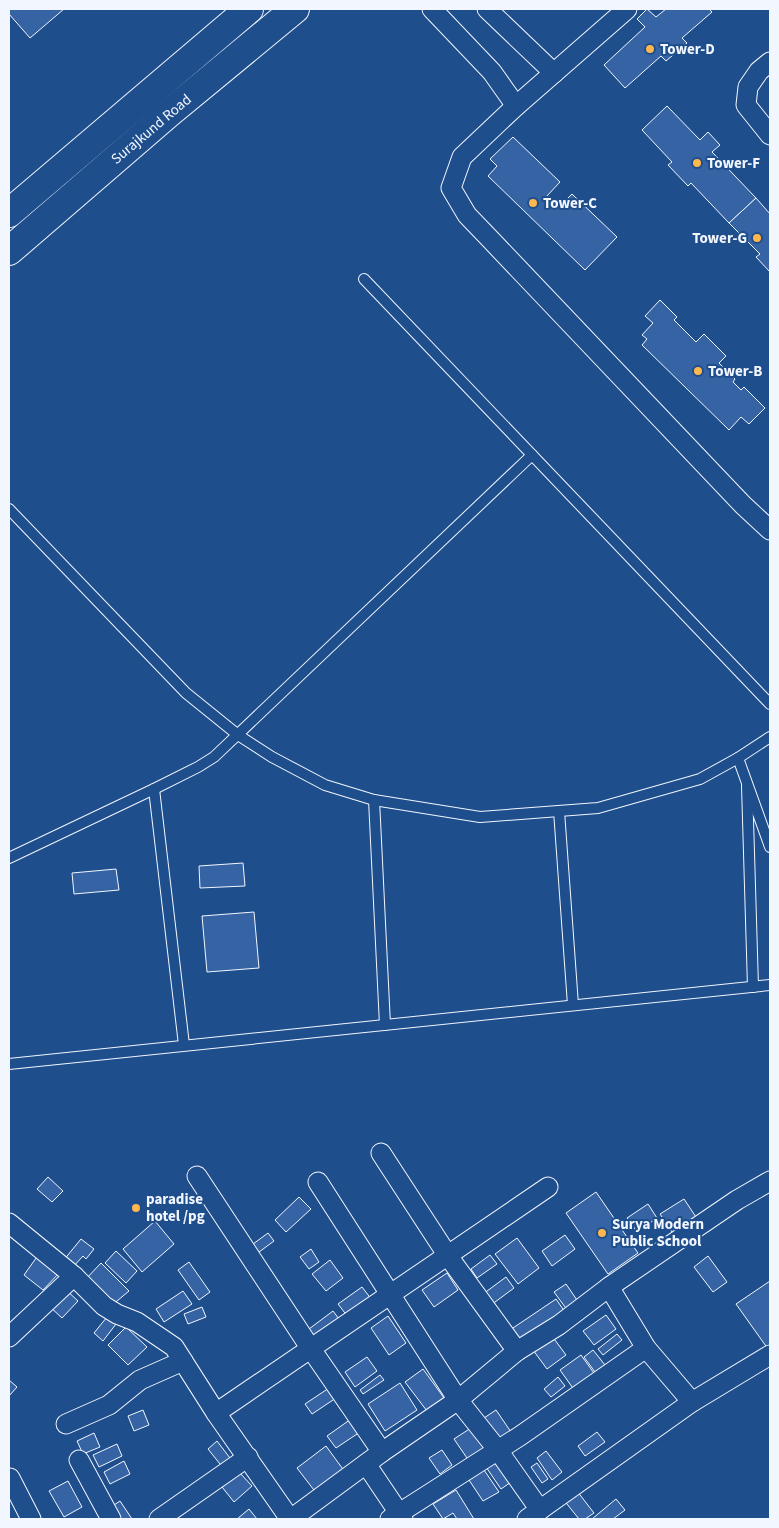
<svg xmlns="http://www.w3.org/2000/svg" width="779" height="1528" viewBox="0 0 779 1528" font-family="'Source Sans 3',sans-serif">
<rect width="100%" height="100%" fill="#1f4e8c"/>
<g fill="#3563a3" stroke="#f2f6ff">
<path d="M9 9H64L30 38 9 14Z"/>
<path d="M647 9 656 17 666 9H709L712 12 682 38 687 43 666 61 661 56 625 88 604 65 645 27 637 19Z"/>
<path d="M667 106 700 140 708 132 720 145 712 152 756 198 729 223 691 183 688 186 668 165 672 162 642 130Z"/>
<path d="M513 137 560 182 546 197 558 208 572 194 617 237 585 270 488 176 497 166 490 159Z"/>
<path d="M756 198 770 214V272L756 257 760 254 729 223Z"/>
<path d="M660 300 677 317 674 320 696 342 704 334 726 356 719 363 735 379 733 382 741 390 744 387 765 408 749 424 741 417 729 430 642 345 647 339 642 335 653 323 645 316Z"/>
<path d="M243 863 245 886 200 888 199 866Z"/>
<path d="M116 869 119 890 74 894 72 873Z"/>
<path d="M254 912 259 968 207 972 202 916Z"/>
<path d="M48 1177 63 1191 52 1202 37 1189Z"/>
<path d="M596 1192 638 1253 608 1274 566 1213Z"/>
<path d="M299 1197 311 1209 286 1232 275 1220Z"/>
<path d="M684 1199 698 1220 674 1235 660 1214Z"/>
<path d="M648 1204 657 1218 637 1232 627 1218Z"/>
<path d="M155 1221 174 1244 142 1272 123 1249Z"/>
<path d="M268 1233 274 1241 255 1255 249 1247Z"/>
<path d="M565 1235 575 1249 552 1266 542 1251Z"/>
<path d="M517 1238 539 1268 518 1284 495 1254Z"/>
<path d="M81 1239 94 1249 86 1259 83 1256 72 1268 63 1261Z"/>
<path d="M311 1249 319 1262 309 1269 300 1257Z"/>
<path d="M116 1251 137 1271 126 1283 105 1263Z"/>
<path d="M39 1254 61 1271 43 1290 24 1275Z"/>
<path d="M490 1255 497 1264 477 1278 471 1269Z"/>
<path d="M708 1256 727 1282 713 1292 694 1267Z"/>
<path d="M330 1260 343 1278 326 1291 312 1274Z"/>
<path d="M189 1262 210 1292 199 1300 178 1270Z"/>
<path d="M101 1263 129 1291 111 1306 85 1280Z"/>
<path d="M447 1273 458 1290 434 1307 422 1290Z"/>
<path d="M506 1277 514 1288 491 1305 483 1294Z"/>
<path d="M770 1281V1348L768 1349 736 1304Z"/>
<path d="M566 1284 579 1303 568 1311 554 1292Z"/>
<path d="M362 1287 372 1300 348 1317 338 1304Z"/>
<path d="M65 1289 78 1301 62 1318 49 1306Z"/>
<path d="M183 1291 192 1304 164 1322 156 1309Z"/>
<path d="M556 1299 565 1312 519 1344 510 1330Z"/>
<path d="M202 1307 206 1317 188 1324 184 1314Z"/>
<path d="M333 1311 339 1319 314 1337 309 1329Z"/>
<path d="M606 1315 616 1329 594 1345 583 1331Z"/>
<path d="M388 1316 406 1343 389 1355 371 1328Z"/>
<path d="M107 1317 116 1324 103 1341 94 1333Z"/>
<path d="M126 1327 147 1347 128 1365 108 1345Z"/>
<path d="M617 1334 622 1340 603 1355 598 1349Z"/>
<path d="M552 1336 566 1355 547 1369 533 1350Z"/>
<path d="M593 1350 605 1365 595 1372 584 1357Z"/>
<path d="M581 1355 596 1376 575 1391 560 1370Z"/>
<path d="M367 1357 377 1371 355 1387 345 1372Z"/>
<path d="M423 1369 447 1402 430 1415 405 1382Z"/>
<path d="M380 1375 384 1380 363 1394 360 1390Z"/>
<path d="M558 1377 565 1386 551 1397 544 1389Z"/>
<path d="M9 1380 17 1387 9 1396Z"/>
<path d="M400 1383 417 1410 385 1431 368 1404Z"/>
<path d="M329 1388 336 1398 312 1414 305 1404Z"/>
<path d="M143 1410 149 1425 134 1431 128 1416Z"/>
<path d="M496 1410 511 1432 498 1441 484 1418Z"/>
<path d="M351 1419 360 1432 336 1448 327 1436Z"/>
<path d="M474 1426 488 1447 469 1461 454 1439Z"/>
<path d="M597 1432 605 1442 585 1456 578 1446Z"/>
<path d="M94 1433 100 1447 83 1454 77 1441Z"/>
<path d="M217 1441 233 1462 224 1469 208 1449Z"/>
<path d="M117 1444 122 1456 99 1467 93 1455Z"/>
<path d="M326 1446 345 1472 317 1494 297 1468Z"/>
<path d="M442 1450 452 1465 440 1474 429 1458Z"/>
<path d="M546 1451 562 1472 552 1480 537 1458Z"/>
<path d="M498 1458 514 1480 501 1489 486 1467Z"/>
<path d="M124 1461 130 1474 110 1484 104 1472Z"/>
<path d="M537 1463 548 1479 542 1483 531 1467Z"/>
<path d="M484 1470 499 1492 483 1501 469 1480Z"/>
<path d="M239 1472 252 1486 234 1502 222 1487Z"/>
<path d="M68 1481 82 1507 64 1517 49 1491Z"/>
<path d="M456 1490 474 1519H457L453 1513 443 1519 433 1504Z"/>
<path d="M577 1491 594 1513 585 1519H579L563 1499Z"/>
<path d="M616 1499 625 1510 613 1519H592Z"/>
<path d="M120 1501 132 1519H119L111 1507Z"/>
<path d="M249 1509 257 1519H237Z"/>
</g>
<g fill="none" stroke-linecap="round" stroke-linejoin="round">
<g stroke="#f2f6ff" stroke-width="12">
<g id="lane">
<path d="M364 279 770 704"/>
<path d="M9 509 186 693 238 735 272 757 325 785 374 800 480 817 598 808 700 779 738 758 770 737"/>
<path d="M738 758 770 847"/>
<path d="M747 786 753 987"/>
<path d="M154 789 184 1045"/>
<path d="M374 800 385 1025"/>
<path d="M559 811 573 1005"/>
<path d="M9 858 154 789 198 767 214 757 532 455"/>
<path d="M9 1064 770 985"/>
</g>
</g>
<g stroke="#f2f6ff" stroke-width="21">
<g id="street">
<path d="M432 9 492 72 516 106"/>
<path d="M487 9 554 73"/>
<path d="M627 9 516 106 462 157 451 188 467 215 491 240 743 505 770 530"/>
<path d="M770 62 759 71 748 87 746 105 770 135"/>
<path d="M381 1153 448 1256 517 1351"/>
<path d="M197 1176 311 1349 382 1452"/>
<path d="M318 1182 458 1400 497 1449 540 1510"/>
<path d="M9 1223 74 1276 104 1306 117 1314 137 1322 174 1347 216 1413 290 1519"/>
<path d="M609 1287 646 1348 692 1402"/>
<path d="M9 1337 74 1276"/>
<path d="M216 1413 548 1187"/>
<path d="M66 1424 109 1405 140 1380 183 1361"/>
<path d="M79 1460 111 1519"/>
<path d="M366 1464 403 1519"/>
<path d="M10 1478 31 1519"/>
<path d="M159 1519 248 1457"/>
<path d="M291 1519 382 1452 458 1400 517 1351 559 1325 609 1287 737 1200 770 1181"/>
<path d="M390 1519 520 1436 646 1348"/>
<path d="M527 1519 692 1402 770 1355"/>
</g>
</g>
<g stroke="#f2f6ff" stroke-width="30">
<g id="secondary">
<path d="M9 213 249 9"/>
<path d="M9 251 169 113 295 9"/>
</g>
</g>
<use href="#lane" stroke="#1f4e8c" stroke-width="10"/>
<use href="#street" stroke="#1f4e8c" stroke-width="19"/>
<use href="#secondary" stroke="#1f4e8c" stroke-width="28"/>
</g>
<g fill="#ffb74d" stroke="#1f4e8c" stroke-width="2">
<circle cx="650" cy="49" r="5"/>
<circle cx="697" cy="163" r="5"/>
<circle cx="533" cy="203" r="5"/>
<circle cx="757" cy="238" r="5"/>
<circle cx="698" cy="371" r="5"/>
<circle cx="136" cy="1208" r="5"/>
<circle cx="602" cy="1233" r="5"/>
</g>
<g text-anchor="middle" stroke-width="4" stroke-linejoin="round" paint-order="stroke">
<g font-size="15" font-weight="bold" fill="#f2f6ff" stroke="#1f4e8c" text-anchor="start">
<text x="660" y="54">Tower-D</text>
<text x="707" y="168">Tower-F</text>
<text x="543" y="208">Tower-C</text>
<text x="747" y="243" text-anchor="end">Tower-G</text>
<text x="708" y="376">Tower-B</text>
<text x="146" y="1204">paradise<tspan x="146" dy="17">hotel /pg</tspan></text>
<text x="612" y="1229">Surya Modern<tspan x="612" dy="17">Public School</tspan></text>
</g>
<g font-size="15" fill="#f2f6ff" stroke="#1f4e8c">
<text transform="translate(151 129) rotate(-40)" y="5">Surajkund Road</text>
</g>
</g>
<rect width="779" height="1528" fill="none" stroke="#f2f6ff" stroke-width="20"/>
</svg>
